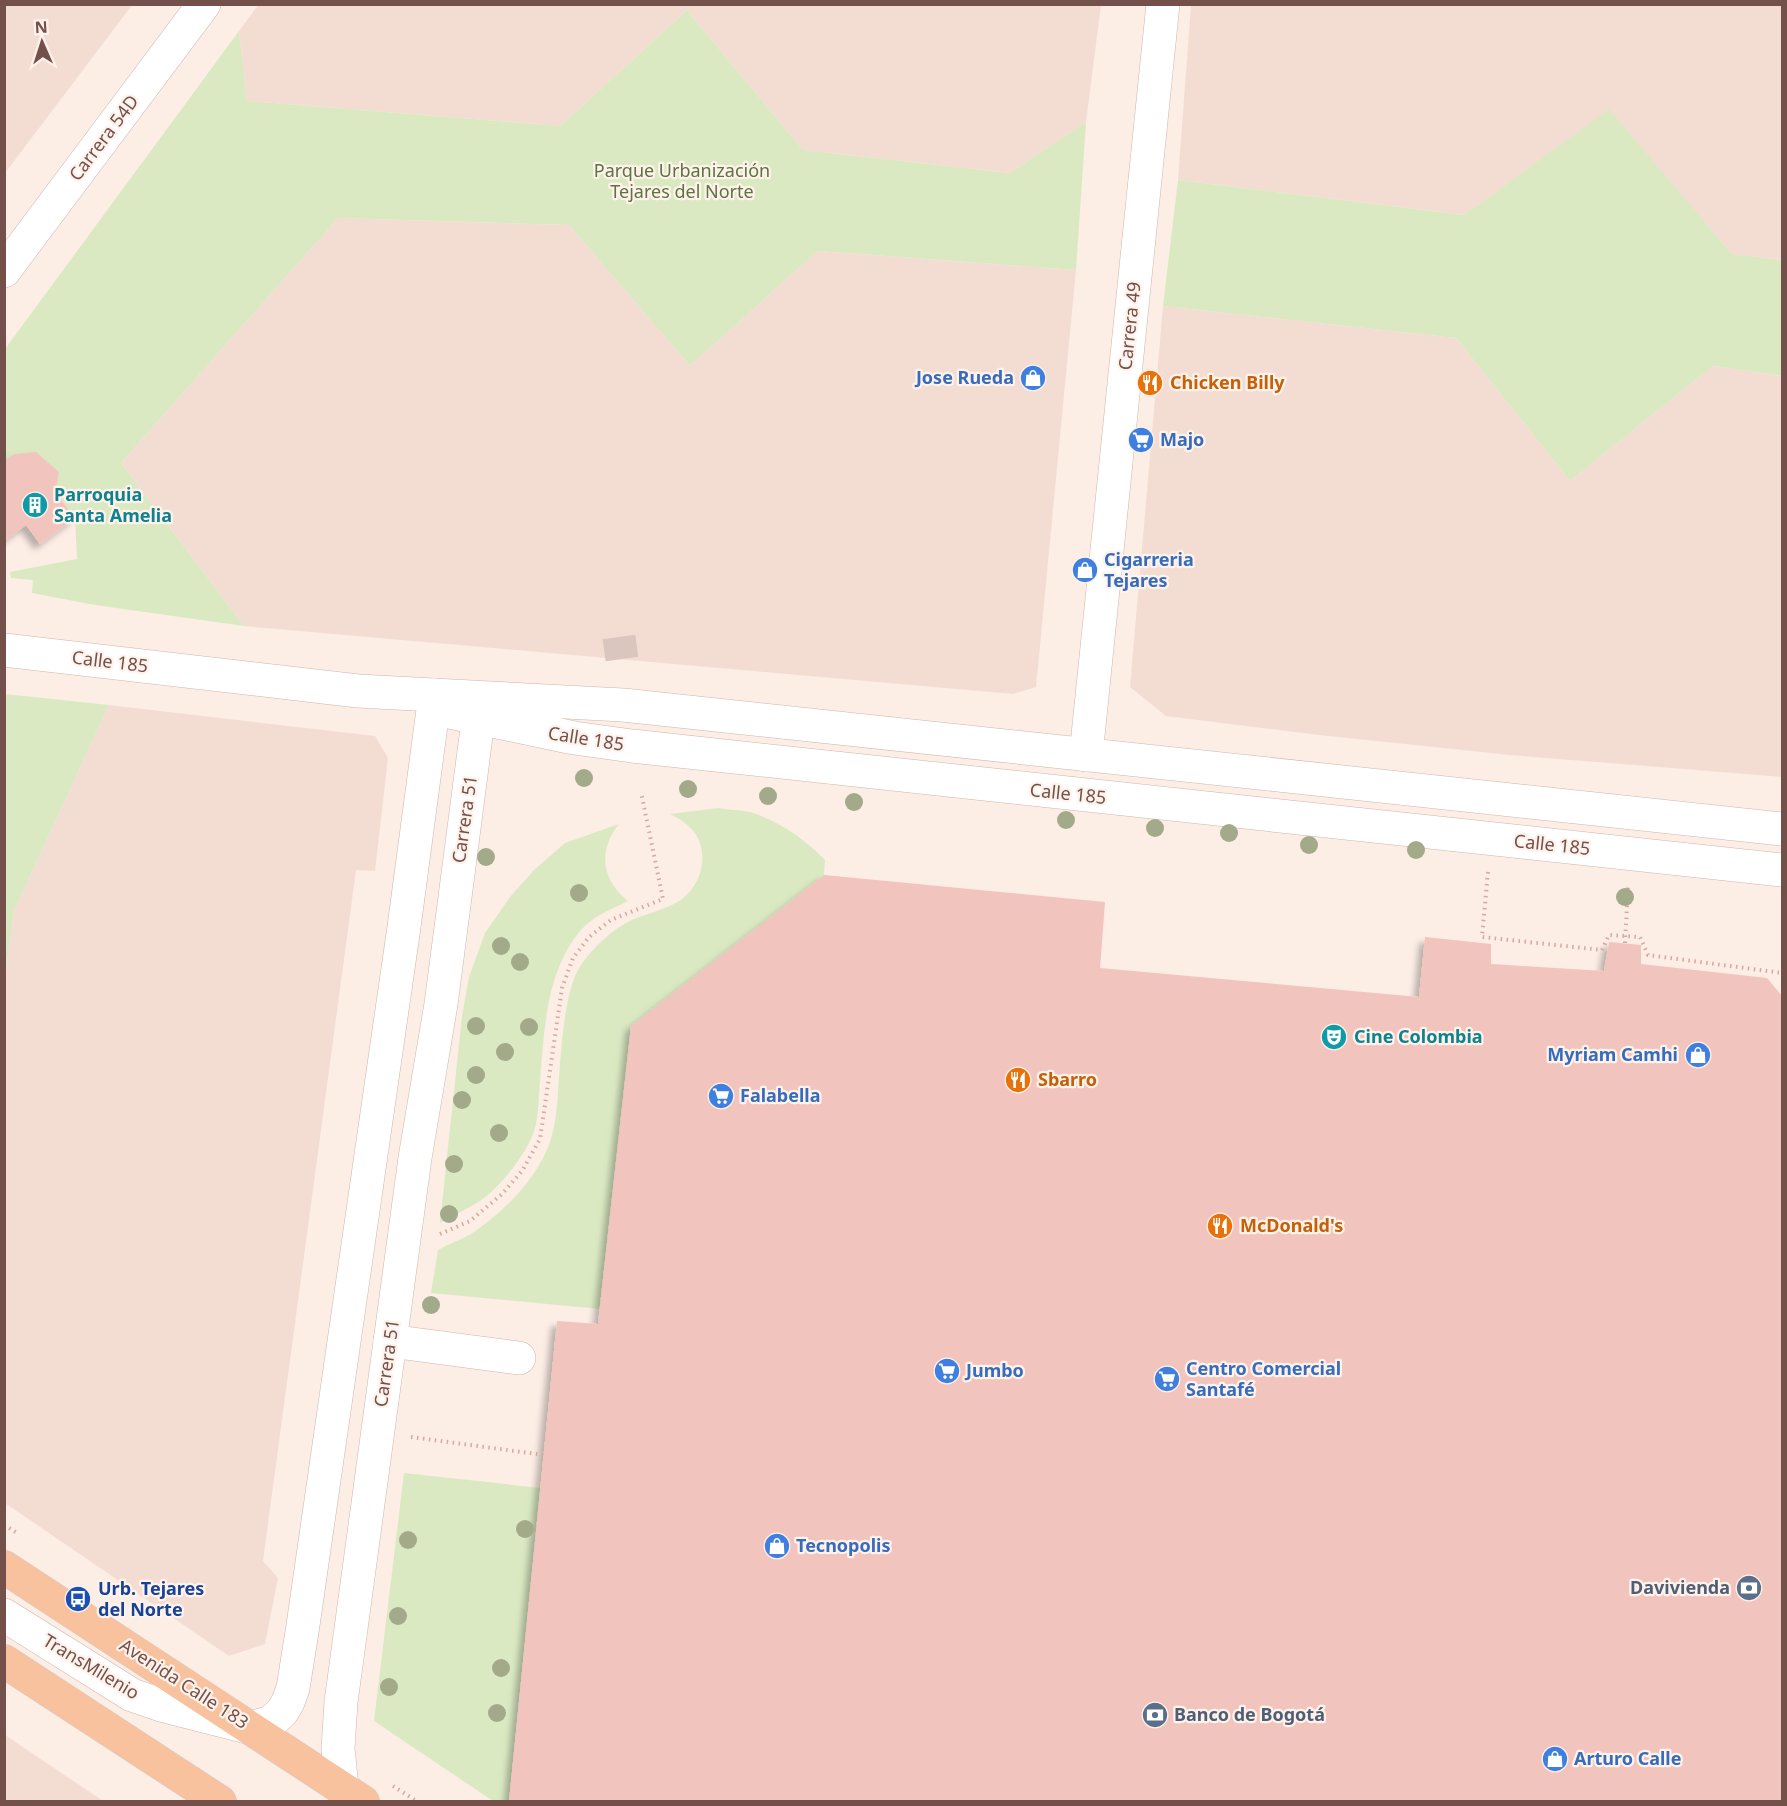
<svg xmlns="http://www.w3.org/2000/svg" width="1787" height="1806" viewBox="0 0 1787 1806" font-family="'Noto Sans',sans-serif">
<defs>
<filter id="shadow"><feDropShadow dx="-5.5" dy="5.5" stdDeviation="3" flood-color="#0004"/></filter>
</defs>
<rect width="100%" height="100%" fill="#fcede5"/>
<g fill="#f3ddd3">
<path d="M5 4 132 5 5 173 4 5Z"/>
<path d="M259 4 1101 5 1086 122 1010 173 803 150 687 10 560 126 247 101 239 31Z"/>
<path d="M1191 5H1782V260L1732 254 1609 110 1464 215 1178 180Z"/>
<path d="M338 218 569 225 690 366 818 251 1076 270 1036 687 1013 694 244 626 121 463Z"/>
<path d="M1163 306 1456 338 1570 481 1713 366 1782 376V777L1510 755 1319 735 1166 716 1130 687Z"/>
<path d="M109 705 375 736 388 758 375 871 356 870 263 1561 278 1578 265 1644 229 1656 5 1503V978L14 911Z"/>
<path d="M5 1735 103 1801H5Z"/>
</g>
<g fill="#dbe9c3">
<path d="M687 10 803 150 1010 173 1086 122 1076 270 818 251 690 366 569 225 338 218 121 463 244 626 95 605 32 593 33 580 11 578 10 572 77 559 75 518 55 492 36 453 14 454 5 461V349L239 31 247 101 560 126Z"/>
<path d="M1609 109 1732 254 1782 260V376L1713 366 1570 481 1456 338 1163 306 1178 180 1464 215Z"/>
<path d="M5 694 109 705 14 911 5 978Z"/>
<path d="M718 808C728 810 740 810 750 812 778 820 806 840 825 860L824 875 600 1309 431 1293 438 1250C449 1244 460 1240 471 1234 503 1213 537 1179 550 1142 559 1116 558 1079 561 1052 563 1029 567 992 577 972 586 955 605 936 621 926 639 914 662 912 679 901 701 887 710 855 695 833 688 824 680 819 670 814Z"/>
<path d="M619 824C598 850 601 880 628 901 612 909 593 916 581 930 546 971 544 1031 540 1082 538 1097 539 1114 535 1128 528 1153 499 1189 477 1203 465 1210 452 1216 440 1223L462 1016 469 977 485 933 510 897 534 870 565 843Z"/>
<path d="M404 1473 541 1488 509 1801H493L374 1721Z"/>
</g>
<g fill="#f1c5bd" filter="url(#shadow)">
<path d="M36 452 59 472 55 492 75 518 40 544 26 525 4 541V461L14 454Z"/>
<path d="M824 875 1105 902 1100 968 1419 997 1425 937 1491 944V964L1604 971 1609 942 1641 945V964L1767 978 1782 996V1802H509L557 1321 598 1324 631 1026Z"/>
</g>
<g fill="none" stroke-linecap="round" stroke-linejoin="round">
<path stroke="#dac6be" stroke-width="33" stroke-dasharray="33 16" stroke-linecap="butt" d="M619 637 622 659"/>
<g stroke="#cfb5ae" stroke-width="34">
<g id="minor">
<path d="M4 271 204 4"/>
<path d="M4 650 358 691 623 705 1782 829"/>
<path d="M445 711 574 738 632 746 1782 870"/>
<path d="M1086 755 1163 4"/>
<path d="M390 1341 519 1358"/>
<path d="M4 1615 132 1695 161 1705 251 1728 271 1722 282 1712 288 1702 293 1688 302 1632 404 927 435 695"/>
<path d="M342 1787 338 1749 341 1702 415 1158 441 1004 481 698"/>
</g>
</g>
<g stroke="#d5cac9" stroke-width="34">
<g id="major">
<path d="M4 1567 363 1802"/>
<path d="M4 1661 220 1802"/>
</g>
</g>
<g stroke="#d6a8a0" stroke-width="4" stroke-dasharray="1.5 4.5" stroke-linecap="butt">
<path d="M1488 872 1482 937 1602 950 1609 935 1640 937 1648 955 1782 973"/>
<path d="M1625 943 1628 887"/>
<path d="M440 1234 470 1221 502 1194 522 1171 540 1139 562 988 573 958 589 937 611 920 663 899 641 792"/>
<path d="M411 1437 544 1455"/>
<path d="M4 1525 19 1534"/>
<path d="M393 1786 418 1802"/>
</g>
<use href="#minor" stroke="#fff" stroke-width="33"/>
<use href="#major" stroke="#f9c29e" stroke-width="33"/>
</g>
<g fill="#a3aa8a">
<circle cx="584" cy="778" r="9"/>
<circle cx="688" cy="789" r="9"/>
<circle cx="768" cy="796" r="9"/>
<circle cx="854" cy="802" r="9"/>
<circle cx="1066" cy="820" r="9"/>
<circle cx="1155" cy="828" r="9"/>
<circle cx="1229" cy="833" r="9"/>
<circle cx="1309" cy="845" r="9"/>
<circle cx="1416" cy="850" r="9"/>
<circle cx="486" cy="857" r="9"/>
<circle cx="579" cy="893" r="9"/>
<circle cx="1625" cy="897" r="9"/>
<circle cx="501" cy="946" r="9"/>
<circle cx="520" cy="962" r="9"/>
<circle cx="476" cy="1026" r="9"/>
<circle cx="529" cy="1027" r="9"/>
<circle cx="505" cy="1052" r="9"/>
<circle cx="476" cy="1075" r="9"/>
<circle cx="462" cy="1100" r="9"/>
<circle cx="499" cy="1133" r="9"/>
<circle cx="454" cy="1164" r="9"/>
<circle cx="449" cy="1214" r="9"/>
<circle cx="431" cy="1305" r="9"/>
<circle cx="525" cy="1529" r="9"/>
<circle cx="408" cy="1540" r="9"/>
<circle cx="398" cy="1616" r="9"/>
<circle cx="501" cy="1668" r="9"/>
<circle cx="389" cy="1687" r="9"/>
<circle cx="497" cy="1713" r="9"/>
</g>
<defs>
<g id="shop-disc" transform="scale(1.35)"><circle r="9.5" fill="#3f7fe0" stroke="#fff2eb"/><path d="M-5-2.5h2.3a2.7 3.5 0 0 1 5.4 0H5L5.5 6h-11ZM-1.5-2.5h3a1.5 2.3 0 0 0-3 0Z" fill="#fff"/></g>
<g id="restaurant-disc" transform="scale(1.35)"><circle r="9.5" fill="#e8710a" stroke="#fff2eb"/><path d="M-5-6h1v4h1v-4h1v4h1v-4h1v5L-1.5 .5V6h-2V.5L-5-1ZM5-6V6H3V1.5H1.5Q1.5-4 5-6Z" fill="#fff"/></g>
<g id="supermarket-disc" transform="scale(1.35)"><circle r="9.5" fill="#3f7fe0" stroke="#fff2eb"/><path d="M-6-5.5h2.5l.6 2H6L4.5 2H-2.5L-4.4-4H-6ZM-1.5 3.2a1.3 1.3 0 1 0 .1 0ZM3 3.2a1.3 1.3 0 1 0 .1 0Z" fill="#fff"/></g>
<g id="building-disc" transform="scale(1.35)"><circle r="9.5" fill="#0f9aa8" stroke="#fff2eb"/><path d="M-4-6H4V6H1V3H-1V6H-4ZM-2.5-4.3h1.7v1.8h-1.7ZM.8-4.3h1.7v1.8H.8ZM-2.5-1h1.7V.8h-1.7ZM.8-1h1.7V.8H.8Z" fill="#fff"/></g>
<g id="theatre-disc" transform="scale(1.35)"><circle r="9.5" fill="#0f9aa8" stroke="#fff2eb"/><path d="M-5-5.5Q0-4 5-5.5V0Q5 5 0 6Q-5 5-5 0ZM-3.3-2.5H-1v1.5H-3.3ZM1-2.5H3.3v1.5H1ZM-2.8 1Q0 5.5 2.8 1Z" fill="#fff"/></g>
<g id="bank-disc" transform="scale(1.35)"><circle r="9.5" fill="#5c6f8a" stroke="#fff2eb"/><path d="M-6-4H6V4H-6ZM0-2.3a2.3 2.3 0 1 0 0 4.6a2.3 2.3 0 1 0 0-4.6Z" fill="#fff"/></g>
<g id="bus-disc" transform="scale(1.35)"><circle r="9.5" fill="#1a4fb4" stroke="#fff2eb"/><path d="M-5-6H5V4H4V6H2V4H-2V6H-4V4H-5ZM-3.5-4V0h7V-4ZM-3.5 1.2v1.5H-2V1.2ZM2 1.2v1.5H3.5V1.2Z" fill="#fff"/></g>
</defs>
<g fill-rule="evenodd">
<use href="#shop-disc" x="1033" y="378"/>
<use href="#restaurant-disc" x="1150" y="383"/>
<use href="#supermarket-disc" x="1141" y="440"/>
<use href="#building-disc" x="35" y="505"/>
<use href="#shop-disc" x="1085" y="570"/>
<use href="#theatre-disc" x="1334" y="1037"/>
<use href="#shop-disc" x="1698" y="1055"/>
<use href="#restaurant-disc" x="1018" y="1080"/>
<use href="#supermarket-disc" x="721" y="1096"/>
<use href="#restaurant-disc" x="1220" y="1226"/>
<use href="#supermarket-disc" x="947" y="1371"/>
<use href="#supermarket-disc" x="1167" y="1379"/>
<use href="#shop-disc" x="777" y="1546"/>
<use href="#bank-disc" x="1749" y="1588"/>
<use href="#bus-disc" x="78" y="1599"/>
<use href="#bank-disc" x="1155" y="1715"/>
<use href="#shop-disc" x="1555" y="1759"/>
</g>
<g text-anchor="middle" stroke-width="4.5" stroke-linejoin="round" paint-order="stroke">
<g font-size="18" fill="#74504a" stroke="#fff2eb">
<text transform="translate(104 138) rotate(-53)" y="6">Carrera 54D</text>
<text transform="translate(1130 326) rotate(-84)" y="6">Carrera 49</text>
<text transform="translate(110 662) rotate(7)" y="6">Calle 185</text>
<text transform="translate(586 739) rotate(9)" y="6">Calle 185</text>
<text transform="translate(1068 794) rotate(6)" y="6">Calle 185</text>
<text transform="translate(465 819) rotate(-82)" y="6">Carrera 51</text>
<text transform="translate(1552 845) rotate(6)" y="6">Calle 185</text>
<text transform="translate(387 1363) rotate(-82)" y="6">Carrera 51</text>
<text transform="translate(91 1667) rotate(31)" y="6">TransMilenio</text>
<text transform="translate(184 1684) rotate(33)" y="6">Avenida Calle 183</text>
</g>
<g font-size="18" fill="#5b7440" stroke="#fff2eb">
<text x="682" y="177">Parque Urbanización<tspan x="682" dy="21">Tejares del Norte</tspan></text>
</g>
<g font-size="18" font-weight="bold" fill="#366cbe" stroke="#fff2eb" text-anchor="start">
<text x="1014" y="384" text-anchor="end">Jose Rueda</text>
<text x="1160" y="446">Majo</text>
<text x="1104" y="566">Cigarreria<tspan x="1104" dy="21">Tejares</tspan></text>
<text x="1678" y="1061" text-anchor="end">Myriam Camhi</text>
<text x="740" y="1102">Falabella</text>
<text x="1186" y="1375">Centro Comercial<tspan x="1186" dy="21">Santafé</tspan></text>
<text x="966" y="1377">Jumbo</text>
<text x="796" y="1552">Tecnopolis</text>
<text x="1574" y="1765">Arturo Calle</text>
</g>
<g font-size="18" font-weight="bold" fill="#c56008" stroke="#fff2eb" text-anchor="start">
<text x="1170" y="389">Chicken Billy</text>
<text x="1038" y="1086">Sbarro</text>
<text x="1240" y="1232">McDonald's</text>
</g>
<g font-size="18" font-weight="bold" fill="#0d838f" stroke="#fff2eb" text-anchor="start">
<text x="54" y="501">Parroquia<tspan x="54" dy="21">Santa Amelia</tspan></text>
<text x="1354" y="1043">Cine Colombia</text>
</g>
<g font-size="18" font-weight="bold" fill="#4e5e75" stroke="#fff2eb" text-anchor="end">
<text x="1730" y="1594">Davivienda</text>
<text x="1174" y="1721" text-anchor="start">Banco de Bogotá</text>
</g>
<g font-size="18" font-weight="bold" fill="#164399" stroke="#fff2eb" text-anchor="start">
<text x="98" y="1595">Urb. Tejares<tspan x="98" dy="21">del Norte</tspan></text>
</g>
</g>
<rect width="1787" height="1806" fill="none" stroke="#74504a" stroke-width="12"/>
<g transform="translate(42 42) rotate(357)" stroke="#fff2eb" stroke-width="4.5" paint-order="stroke">
<path d="M0-4.5L10 22L0 15L-10 22Z" fill="#74504a"/>
<text y="-9" font-size="16" font-weight="bold" text-anchor="middle" fill="#74504a">N</text>
</g>
</svg>
